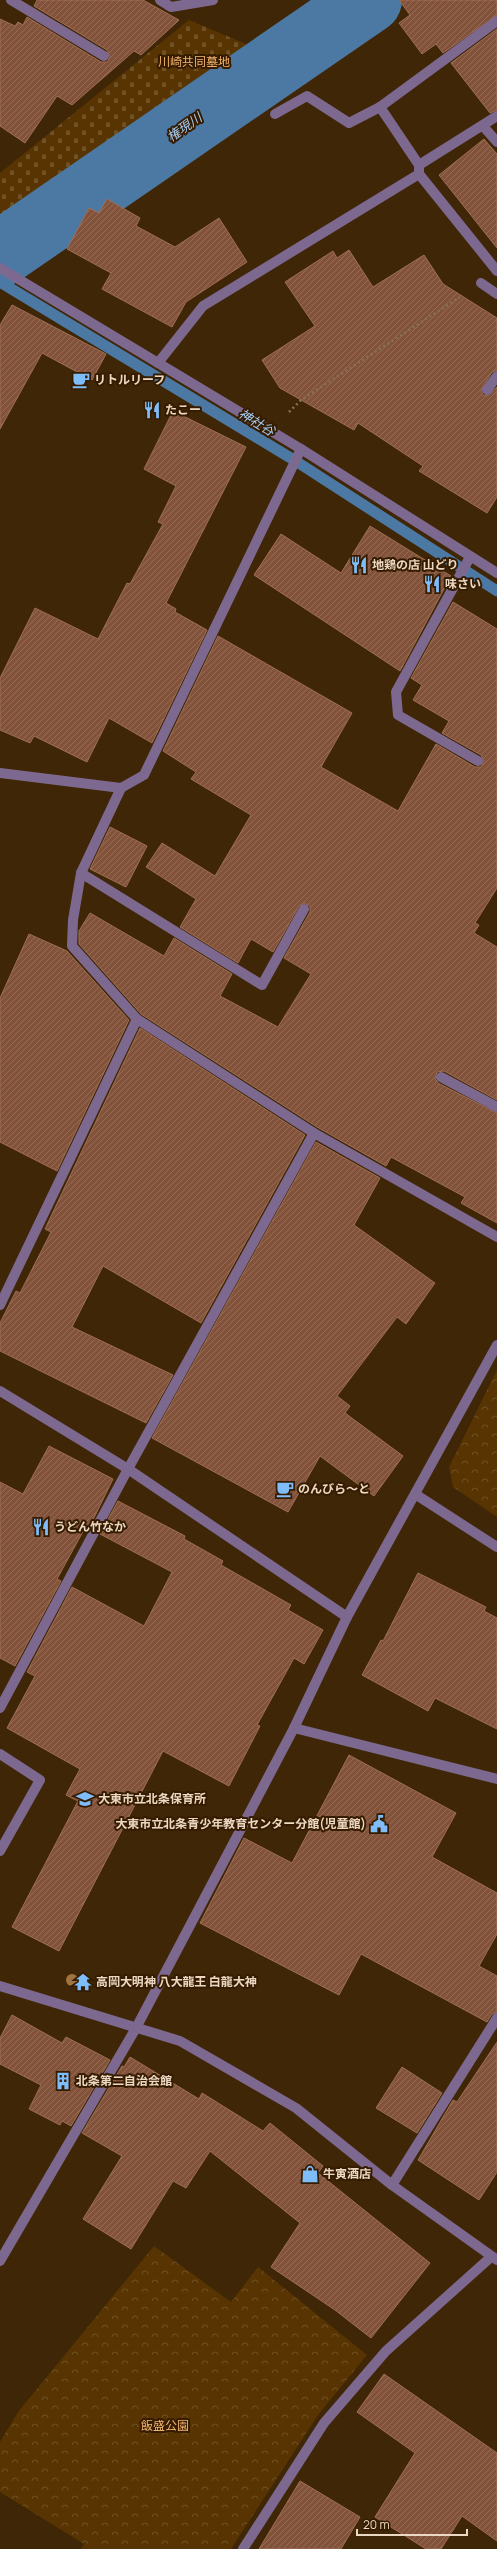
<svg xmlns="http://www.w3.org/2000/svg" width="497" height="2549" viewBox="0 0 497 2549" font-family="Manrope,'Noto Sans JP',sans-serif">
<defs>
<pattern id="cemetery-stones" width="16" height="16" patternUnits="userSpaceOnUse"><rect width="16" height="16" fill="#573401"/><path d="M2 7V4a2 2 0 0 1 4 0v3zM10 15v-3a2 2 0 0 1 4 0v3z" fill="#6f5124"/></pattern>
<pattern id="park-crowns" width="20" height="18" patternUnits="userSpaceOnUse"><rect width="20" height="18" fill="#573401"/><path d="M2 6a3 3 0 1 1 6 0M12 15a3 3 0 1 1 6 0" fill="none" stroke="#6f5124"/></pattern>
<pattern id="building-hatch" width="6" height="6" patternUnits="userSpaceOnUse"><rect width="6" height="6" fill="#82533a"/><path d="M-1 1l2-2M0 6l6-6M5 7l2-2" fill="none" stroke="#946b55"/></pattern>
</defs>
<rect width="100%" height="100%" fill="#3f2606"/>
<path fill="url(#cemetery-stones)" d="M189 20 272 55 0 228V173Z"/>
<g fill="url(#park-crowns)">
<path d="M497 1370V1517L453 1487 449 1467Z"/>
<path d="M154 2246 231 2302 258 2267 367 2355 318 2415 231 2549H81L84 2544 0 2492V2442L18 2412Z"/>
</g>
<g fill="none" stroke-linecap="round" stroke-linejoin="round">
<path stroke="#4c79a4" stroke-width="11" d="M0 282 294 460 497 591"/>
<path stroke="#4c79a4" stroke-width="66" d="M0 254 369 0"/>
</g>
<g fill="url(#building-hatch)" stroke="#9f6e55">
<path d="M37 0H143L179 20 141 55 134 51 72 105 57 96 25 143 0 126V19L15 26 18 22 23 25 27 17 101 62H107L110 57 107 50 34 6Z"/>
<path d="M399 0H497V15L443 53 436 44 422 54 399 23 410 15Z"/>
<path d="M497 29V110L490 113 451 63Z"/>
<path d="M484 139 497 154V248L439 175Z"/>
<path d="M107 199 140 218 136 226 175 247 219 218 247 262 186 302 172 327 102 289 111 273 67 249 89 208 99 213Z"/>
<path d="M349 250 373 287 424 255 443 284 497 318V370L492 372 481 390 483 395 487 396 497 387V497L487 513 419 471 423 466 358 423 354 430 280 388 262 360 315 326 285 282 333 251 337 258Z"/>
<path d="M12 305 106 354 92 380 42 353 0 429V325Z"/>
<path d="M173 411 246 447 166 603 176 609 175 612 207 630 152 743 109 718 87 762 34 736 30 743 0 730V678L35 608 98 639 127 583 130 584 163 524 158 522 176 486 144 469Z"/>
<path d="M370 526 451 576 400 671 254 575 281 534 341 573Z"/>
<path d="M453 602 497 629V888L475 923 479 925 474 933 497 947V1100L444 1071 437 1072 435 1078 438 1083 497 1113V1223L461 1203 465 1197 391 1157 386 1166 317 1127 141 1014 79 944V931L90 913 164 956 174 938 232 974 220 996 278 1027 311 974 284 958 310 912V906L304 903 299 906 273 952 251 939 238 963 180 927 196 899 146 867 162 843 215 876 251 815 191 779 196 772 163 751 218 636 352 713 321 767 398 811 436 744 475 767H481L484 761 481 755 442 733 449 721 413 700 422 685 411 678Z"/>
<path d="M110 827 147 846 126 887 90 869Z"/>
<path d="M29 934 67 951 129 1020 57 1171 0 1142V998Z"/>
<path d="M140 1028 305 1135 201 1323 103 1266 72 1327 173 1375 146 1423 0 1351V1323L16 1291 20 1293 51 1232 45 1229Z"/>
<path d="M316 1142 380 1178 354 1225 435 1283 406 1324 397 1317 337 1396 350 1406 345 1413 403 1456 374 1496 320 1456 288 1512 152 1438Z"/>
<path d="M49 1446 113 1479 89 1528 86 1526 57 1579 61 1581 15 1666 0 1658V1482L23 1494Z"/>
<path d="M118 1501 185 1536 184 1539 223 1561 221 1565 291 1605 288 1610 323 1630 304 1664 294 1658 257 1725 260 1726 229 1786 163 1751 59 1951 12 1927 78 1801 66 1795 80 1769 7 1728 35 1676 27 1672 72 1587 144 1626 172 1572 100 1534Z"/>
<path d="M418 1573 486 1607 484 1611 497 1618V1729L435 1698 428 1711 362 1675 381 1640 383 1641Z"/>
<path d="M349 1755 456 1813 432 1857 497 1893V1934L479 1966 497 1976V2012L492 2014 487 2022 361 1954 339 1995 200 1923 244 1838 292 1863Z"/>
<path d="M12 2015 62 2043 66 2037 110 2060 71 2126 62 2121 60 2125 29 2109 41 2085 0 2064V2038Z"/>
<path d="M497 2042V2172L479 2200 418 2160 453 2100 457 2102Z"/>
<path d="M130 2057 199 2099 202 2093 263 2131 270 2123 323 2166 318 2173 430 2263 371 2338 335 2310 271 2267 300 2223 210 2151 186 2188 173 2181 131 2249 83 2219 122 2156 82 2133 122 2066 124 2067Z"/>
<path d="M402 2067 442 2093 417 2133 376 2108Z"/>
<path d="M384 2374 497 2453V2541L462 2516 441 2549H426L375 2517 415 2453 357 2412Z"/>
<path d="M300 2481 360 2517 341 2549H259Z"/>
</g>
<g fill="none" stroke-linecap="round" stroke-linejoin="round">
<path stroke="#887256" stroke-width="2.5" stroke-dasharray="2 3" stroke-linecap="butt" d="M289 412 301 400 460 297"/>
<g stroke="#7d6990" stroke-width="10">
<path d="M11 0 104 56"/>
<path d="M160 0 171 7 213 0"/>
<path d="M380 107 419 165V174L497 271"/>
<path d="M275 114 307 96 349 123 380 107 497 21"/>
<path d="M483 126 497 142"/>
<path d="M419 165 497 116"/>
<path d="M0 268 301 449 497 573"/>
<path d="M481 283 497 294"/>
<path d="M158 363 203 306 419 174"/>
<path d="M487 390 497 376"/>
<path d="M470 557 396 692 398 715 478 761"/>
<path d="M0 773 121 788 144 775 301 449"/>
<path d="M121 788 81 873 73 920 72 946 137 1019 314 1133 497 1237"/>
<path d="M81 873 262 985 304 909"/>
<path d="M441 1077 497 1107"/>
<path d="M0 1305 137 1019"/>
<path d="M0 1391 128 1469 347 1617"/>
<path d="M415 1494 497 1547"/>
<path d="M0 1708 128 1469 314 1133"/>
<path d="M294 1728 497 1779"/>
<path d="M0 1754 40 1780 0 1851"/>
<path d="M0 1986 180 2041 296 2108 392 2185 497 2260"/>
<path d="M392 2185 497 2018"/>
<path d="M0 2261 136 2028 294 1728 347 1617 497 1345"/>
<path d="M243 2549 324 2423 386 2351 491 2257"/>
</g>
</g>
<circle fill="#a1743f" cx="72" cy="1980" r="6"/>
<defs>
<g id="cafe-bare" transform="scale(1.38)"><path d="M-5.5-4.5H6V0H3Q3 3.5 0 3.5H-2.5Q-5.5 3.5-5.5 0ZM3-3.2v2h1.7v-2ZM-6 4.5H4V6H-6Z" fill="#7ebdf9" stroke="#351c00" stroke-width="2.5" paint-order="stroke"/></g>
<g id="restaurant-bare" transform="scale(1.38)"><path d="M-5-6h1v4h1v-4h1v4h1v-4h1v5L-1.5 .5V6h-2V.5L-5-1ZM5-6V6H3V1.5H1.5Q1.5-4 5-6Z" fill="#7ebdf9" stroke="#351c00" stroke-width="2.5" paint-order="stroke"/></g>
<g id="school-bare" transform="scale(1.38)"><path d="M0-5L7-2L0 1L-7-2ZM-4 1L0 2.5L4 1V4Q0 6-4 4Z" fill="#7ebdf9" stroke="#351c00" stroke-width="2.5" paint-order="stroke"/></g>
<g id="civic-bare" transform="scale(1.38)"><path d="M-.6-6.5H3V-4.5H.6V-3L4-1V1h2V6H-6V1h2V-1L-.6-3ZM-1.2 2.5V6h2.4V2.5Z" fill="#7ebdf9" stroke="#351c00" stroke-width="2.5" paint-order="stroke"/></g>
<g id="temple-bare" transform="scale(1.38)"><path d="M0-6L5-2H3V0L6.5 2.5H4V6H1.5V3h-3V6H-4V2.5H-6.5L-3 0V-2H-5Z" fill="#7ebdf9" stroke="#351c00" stroke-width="2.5" paint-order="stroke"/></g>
<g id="building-bare" transform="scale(1.38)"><path d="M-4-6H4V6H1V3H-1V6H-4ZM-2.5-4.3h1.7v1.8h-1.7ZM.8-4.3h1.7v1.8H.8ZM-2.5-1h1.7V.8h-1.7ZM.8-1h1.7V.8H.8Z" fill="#7ebdf9" stroke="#351c00" stroke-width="2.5" paint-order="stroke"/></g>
<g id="shop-bare" transform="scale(1.38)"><path d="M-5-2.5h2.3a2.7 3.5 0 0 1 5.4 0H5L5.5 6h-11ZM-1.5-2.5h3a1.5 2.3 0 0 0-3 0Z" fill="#7ebdf9" stroke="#351c00" stroke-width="2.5" paint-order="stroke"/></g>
</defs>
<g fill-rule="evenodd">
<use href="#cafe-bare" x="81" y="380"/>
<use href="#restaurant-bare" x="152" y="410"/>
<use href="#restaurant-bare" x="359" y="565"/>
<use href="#restaurant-bare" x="432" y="584"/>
<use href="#cafe-bare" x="285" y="1489"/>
<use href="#restaurant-bare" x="41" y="1527"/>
<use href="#school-bare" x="85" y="1799"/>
<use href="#civic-bare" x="379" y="1824"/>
<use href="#temple-bare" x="83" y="1982"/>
<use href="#building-bare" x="63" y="2081"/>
<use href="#shop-bare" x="310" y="2174"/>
</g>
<g text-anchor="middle" stroke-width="4" stroke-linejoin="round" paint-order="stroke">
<g font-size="12" fill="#f2b36d" stroke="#351c00">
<text x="194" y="66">川崎共同墓地</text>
<text x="165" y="2430">飯盛公園</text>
</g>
<g font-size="12" font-weight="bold" fill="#ecd8c2" stroke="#351c00" text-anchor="start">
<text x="94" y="384">リトルリーフ</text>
<text x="165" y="414">たこー</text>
<text x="372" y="569">地鶏の店 山どり</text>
<text x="445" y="588">味さい</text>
<text x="298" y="1493">のんびら～と</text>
<text x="54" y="1531">うどん竹なか</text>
<text x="98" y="1803">大東市立北条保育所</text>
<text x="366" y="1828" text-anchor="end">大東市立北条青少年教育センター分館(児童館)</text>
<text x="96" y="1986">高岡大明神 八大龍王 白龍大神</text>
<text x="76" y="2085">北条第二自治会館</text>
<text x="323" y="2178">牛寅酒店</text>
</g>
<g font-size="13" font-style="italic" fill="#a6cdf4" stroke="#351c00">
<text transform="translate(184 127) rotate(-35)" y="5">権現川</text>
<text transform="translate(257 422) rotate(31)" y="5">神社谷</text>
</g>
</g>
<path d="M357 2529v6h110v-6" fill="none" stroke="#ecd8c2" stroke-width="2"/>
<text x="363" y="2529" font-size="12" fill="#ecd8c2" stroke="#351c00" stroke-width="3" paint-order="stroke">20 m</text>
</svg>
